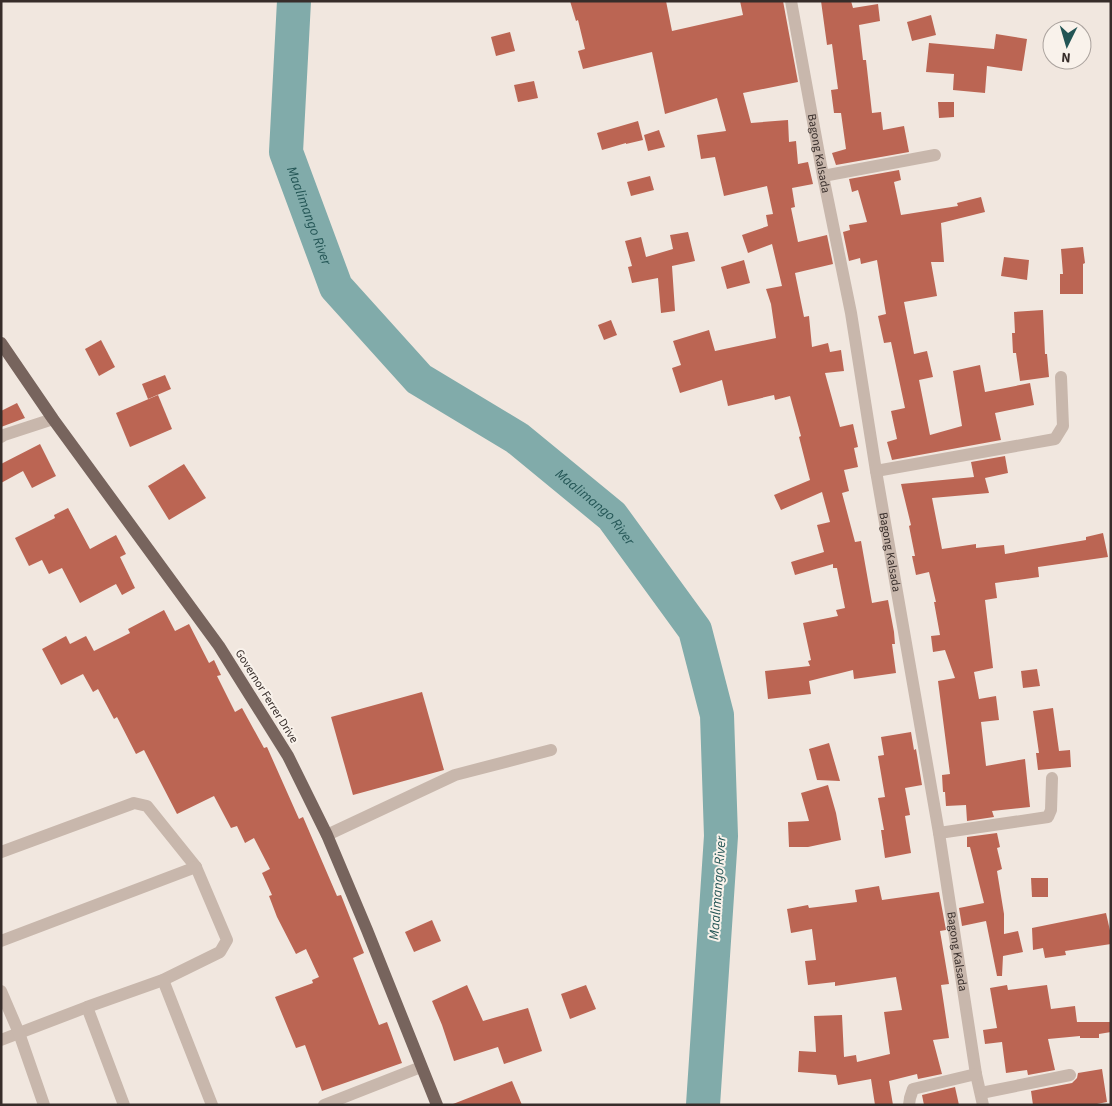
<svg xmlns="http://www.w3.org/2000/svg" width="1112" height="1106" viewBox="0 0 1112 1106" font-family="'Source Sans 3',sans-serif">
<rect width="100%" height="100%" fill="#f1e7df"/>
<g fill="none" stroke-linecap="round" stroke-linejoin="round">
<path stroke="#81abaa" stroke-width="34" id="s1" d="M294 1 286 152 336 287 419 379 517 438 612 516 695 630 717 715 721 836 703 1105"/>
</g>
<g fill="#bb6553">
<path d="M570 1H666L672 31 743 15 740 1H783L798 82 743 93 751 123 788 120 789 142 796 141 798 164 808 162 813 184 792 188 795 207 791 208 798 242 827 235 833 264 795 273 804 317 809 316 812 347 828 343 830 352 841 350 844 371 825 373 840 427 853 424 858 447 854 448 858 467 844 470 849 491 842 493 855 542 861 541 872 603 888 600 894 632 895 644H892L896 673 854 679 853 670 809 681 811 694 768 699 765 671 810 666 808 661 811 660 803 623 838 616 836 610 845 608 837 568H833V564L795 575 791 562 824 552 817 525 830 522 822 492 781 510 774 495 810 480 799 437 801 436 790 396 775 400 774 395 728 406 722 380 680 393 672 368 681 365 673 341 709 330 715 351 776 338 771 304 766 289 782 286 772 244 748 253 742 235 768 226 766 215 773 214 767 186 724 196 715 157 701 159 697 135 726 131 717 98 665 114 652 52 583 69 578 51 585 49 578 20 576 21Z"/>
<path d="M821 1H851L853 8 878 4 880 21 859 25 863 60H866L872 113 881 112 883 130 904 126 909 152 836 165 832 153 846 149 841 113H834L831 90 838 89 832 44 827 45Z"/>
<path d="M931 15 936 35 912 41 907 22Z"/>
<path d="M510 32 515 51 496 56 491 37Z"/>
<path d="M996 34 1027 39 1022 71 987 66 985 93 953 90 954 74 926 72 929 43 994 49Z"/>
<path d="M534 81 538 98 518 102 514 85Z"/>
<path d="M938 102H954V117L939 118Z"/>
<path d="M638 121 643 140 626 144V143L602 150 597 133Z"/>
<path d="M659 130 665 147 648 151 644 135Z"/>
<path d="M899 170 901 180 894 182 901 215 958 206 957 203 981 197 985 212 941 223 944 262H931L937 296 904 302 914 354 927 351 933 377 919 380 930 435 962 426 953 371 980 365 985 392 1030 383 1034 405 995 413 1001 440 892 460 887 442 897 439 891 411 905 408 891 342 884 343 878 316 886 314 877 260 861 264 860 258 849 261 843 232 850 230 849 225 867 222 858 190 852 192 849 179Z"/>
<path d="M650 176 654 190 631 196 627 182Z"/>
<path d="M688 232 695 261 672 266 675 311 661 313 658 278 632 283 628 267 632 266 625 241 641 237 646 257 673 249 670 235Z"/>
<path d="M1083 247 1085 263 1083 264V294H1060V274H1063L1061 249Z"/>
<path d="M1004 257 1029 260 1027 280 1001 276Z"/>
<path d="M744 260 750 283 727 289 721 267Z"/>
<path d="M1043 310 1045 354H1047L1049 377 1020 381 1016 353H1013L1012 333H1015L1014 312Z"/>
<path d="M611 320 617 335 604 340 598 325Z"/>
<path d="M101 340 115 367 99 376 85 349Z"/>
<path d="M165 375 171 389 148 399 142 384Z"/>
<path d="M158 395 172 429 130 447 116 413Z"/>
<path d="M17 403 25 418 1 427V411Z"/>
<path d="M40 444 56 476 32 488 23 471 1 483V464Z"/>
<path d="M1005 456 1008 473 985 478 989 493 932 498 942 549 976 544V548L1004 545 1005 554 1086 540V537L1103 533 1108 557 1038 567 1039 577 995 583 997 598 985 600 993 668 974 672 979 699 996 696 999 720 981 722 986 766 1025 759 1030 807 992 811 994 817 967 821 966 805 946 806 945 792H943L942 775 950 774 938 681 955 678 945 650 933 652 931 636 940 635 934 602H936L929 572 916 575 912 556H915L909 526 911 525 901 484 974 477 971 462Z"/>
<path d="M184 464 206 498 169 520 148 486Z"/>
<path d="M68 508 90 549 116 535 126 554 120 557 135 588 122 595 116 584 80 603 62 568 49 574 42 560 29 566 15 538 55 518 54 515Z"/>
<path d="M164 610 175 631 189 624 209 663 214 660 221 675 217 676 235 712 242 708 264 748 267 747 299 819 303 817 337 896 341 895 364 953 353 958 379 1025 387 1022 402 1063 322 1091 305 1045 296 1048 275 997 313 983 312 980 319 977 306 949 296 954 277 917 269 896 272 895 262 873 270 869 254 838 245 843 237 826 231 828 214 796 177 814 144 750 136 754 117 717 114 719 98 689 93 692 83 674 61 685 42 649 66 636 70 644 86 636 94 651 130 633 128 629Z"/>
<path d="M1037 669 1040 686 1023 688 1021 671Z"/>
<path d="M422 692 444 770 353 795 331 717Z"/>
<path d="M1053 708 1059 751 1070 750 1071 767 1038 770 1036 753H1039L1033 711Z"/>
<path d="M911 732 914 750 916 749 922 785 905 788 910 815 905 816 911 853 885 858 881 830H884L878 798 885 797 878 756 884 755 881 737Z"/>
<path d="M829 743 840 781 817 780 809 749Z"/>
<path d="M828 785 836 813 841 840 808 847H789L788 822 809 821 801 793Z"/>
<path d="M997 833 1000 847 997 848 1002 869 997 871 1004 914V934L1018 931 1023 952 1003 956 1002 976H997L986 921 962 926 959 908 984 903 970 847H967V837Z"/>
<path d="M1031 878H1048V897H1032Z"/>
<path d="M879 886 882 900 939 892 946 930 940 931 949 984 941 985 949 1038 933 1040 942 1074 918 1079 917 1074 889 1081 893 1105H875L871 1079 838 1085 836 1075 798 1072 799 1051 816 1052 814 1016 842 1015 844 1057 856 1055 857 1062 890 1054 884 1012 902 1010 896 977 835 986V982L808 985 805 961 816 960 812 929 791 933 787 909 808 905 809 908 857 902 855 890Z"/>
<path d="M1106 913 1111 935V944L1065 951 1066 955 1045 958 1043 948 1033 950 1032 928Z"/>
<path d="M432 920 441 941 414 952 405 932Z"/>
<path d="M467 985 483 1021 528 1008 542 1051 504 1064 498 1047 454 1061 442 1025 432 1001Z"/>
<path d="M586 985 596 1009 570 1019 561 994Z"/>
<path d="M1007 985 1008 990 1047 985 1051 1009 1075 1006 1077 1022H1111V1032L1099 1034V1038H1080V1036L1048 1039 1055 1070 1028 1075 1027 1070 1006 1073 1002 1042 985 1044 983 1030 997 1028 990 988Z"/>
<path d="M1102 1069 1107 1102 1092 1105H1033L1031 1091 1072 1083 1077 1078 1078 1073Z"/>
<path d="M512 1081 522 1105H453V1104Z"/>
<path d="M955 1087 959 1105H924L922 1095Z"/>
</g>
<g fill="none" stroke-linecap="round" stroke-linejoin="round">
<g stroke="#c8b7ac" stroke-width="12">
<path id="s2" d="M791 1 823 176 851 313 876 471 939 833 976 1074 983 1105"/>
<path d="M823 176 935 155"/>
<path d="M1 437 4 435 53 419"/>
<path d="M876 471 1055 439 1063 426 1061 377"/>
<path d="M939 833 1048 817 1051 810 1052 778"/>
<path d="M327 835 455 775 551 750"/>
<path d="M1 852 134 803 147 806 196 867 227 940 220 952 163 980 87 1007 1 1040"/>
<path d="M1 941 196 867"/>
<path d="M163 980 212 1105"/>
<path d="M1 991 19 1033 44 1105"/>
<path d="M87 1007 124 1105"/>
<path d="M981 1093 1070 1075"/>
<path d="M324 1105 421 1067"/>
<path d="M909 1105 910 1098 913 1089 976 1074"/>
</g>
<path stroke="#77645d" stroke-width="12" d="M1 343 53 419 219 646 288 756 327 835 367 930 437 1105"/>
</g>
<g text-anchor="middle" stroke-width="4" stroke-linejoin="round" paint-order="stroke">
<g font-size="12" fill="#372d2a" stroke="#f9f2eb">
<text dy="4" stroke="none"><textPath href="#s2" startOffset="155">Bagong Kalsada</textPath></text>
<text dy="4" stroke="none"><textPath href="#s2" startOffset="560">Bagong Kalsada</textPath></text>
<text transform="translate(267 696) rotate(58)" y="4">Governor Ferrer Drive</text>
<text dy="4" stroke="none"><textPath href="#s2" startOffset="965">Bagong Kalsada</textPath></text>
</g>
<g font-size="14" font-style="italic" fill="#235555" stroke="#f9f2eb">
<text dy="5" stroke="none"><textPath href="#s1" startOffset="219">Maalimango River</textPath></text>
<text dy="5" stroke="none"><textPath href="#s1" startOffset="638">Maalimango River</textPath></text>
<text transform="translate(717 888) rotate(-86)" y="5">Maalimango River</text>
</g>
</g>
<rect width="1112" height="1106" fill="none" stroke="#372d2a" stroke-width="5"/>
<g transform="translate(1067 45) rotate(185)"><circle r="24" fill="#f9f2eb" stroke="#aba39e"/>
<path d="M0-4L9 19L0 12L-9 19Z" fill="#235555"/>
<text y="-8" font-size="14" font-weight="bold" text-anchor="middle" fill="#372d2a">N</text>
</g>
</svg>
